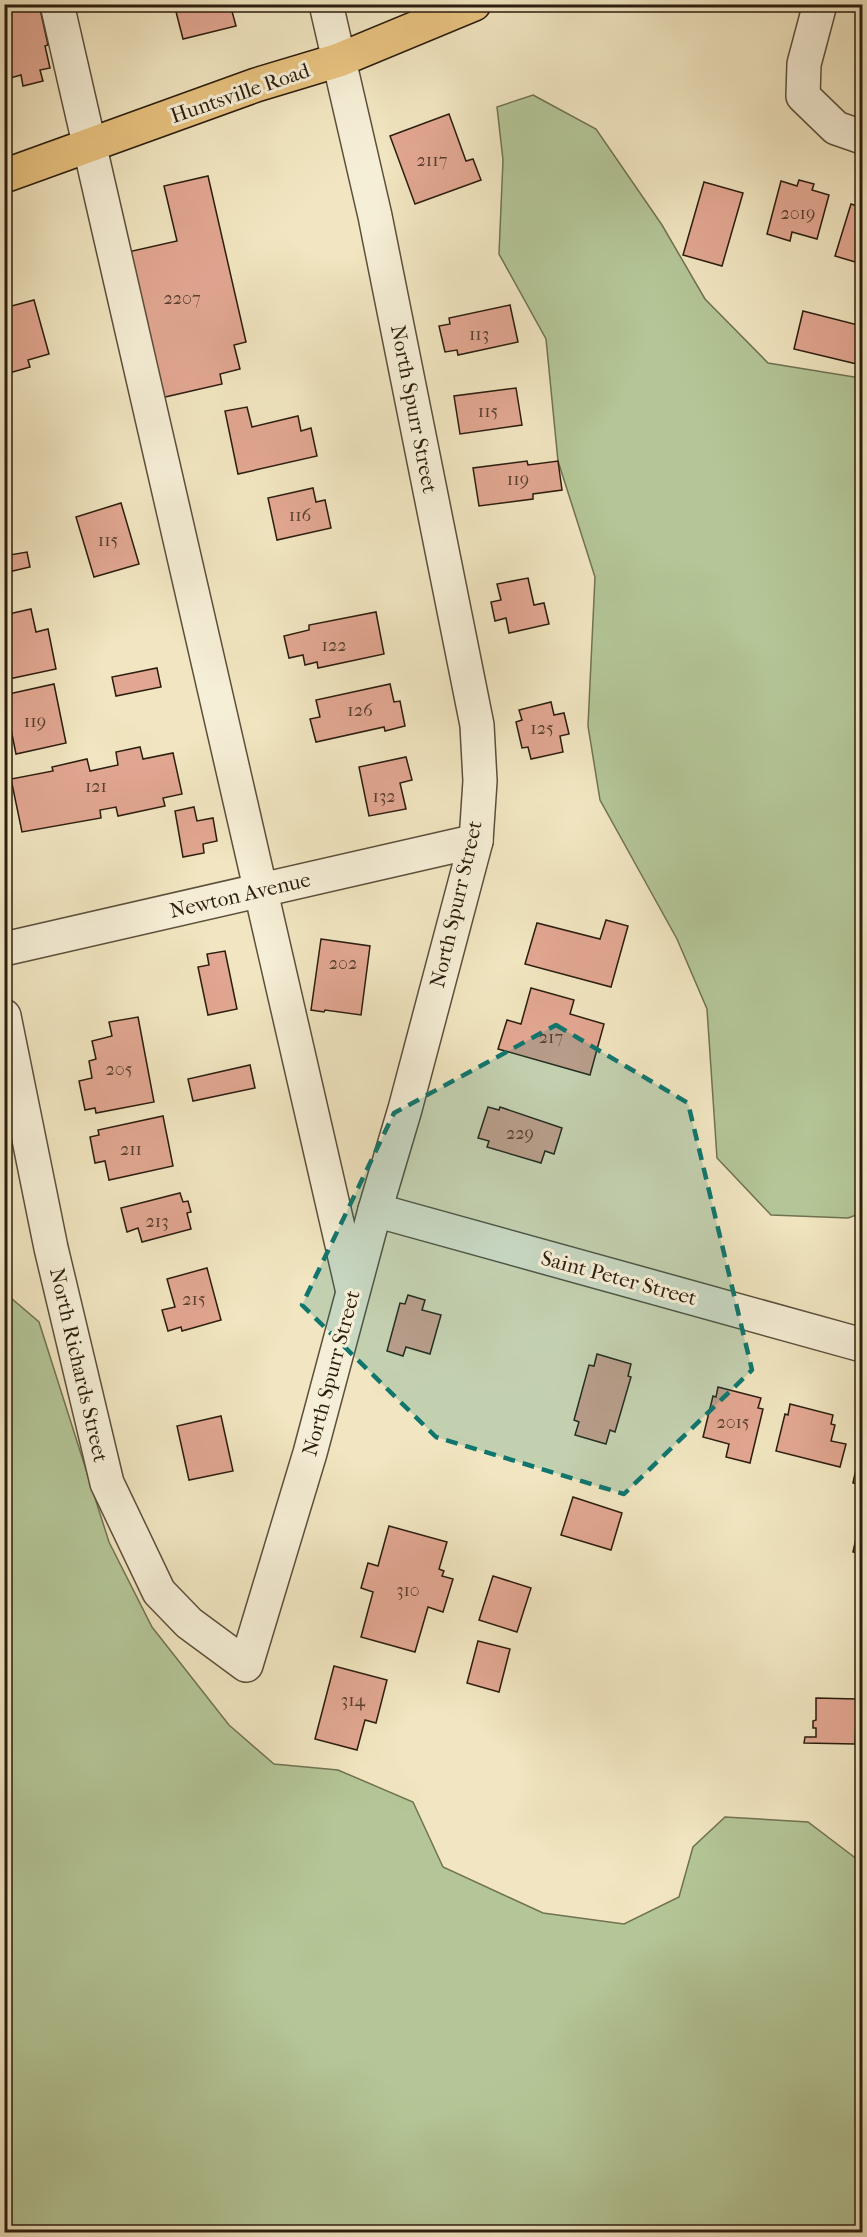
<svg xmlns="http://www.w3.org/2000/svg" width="867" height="2237" viewBox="0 0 867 2237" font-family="'IM FELL French Canon',serif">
<rect width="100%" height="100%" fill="#f1e6c1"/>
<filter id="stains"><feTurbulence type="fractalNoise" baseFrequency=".00333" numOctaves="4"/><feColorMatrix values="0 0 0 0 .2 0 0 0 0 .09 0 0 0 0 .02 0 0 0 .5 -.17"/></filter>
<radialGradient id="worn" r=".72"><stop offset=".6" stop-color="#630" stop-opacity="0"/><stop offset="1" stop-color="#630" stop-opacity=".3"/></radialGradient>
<g fill="#b4c697" stroke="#707252" stroke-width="1.5">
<path d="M533 95 596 129 662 225 705 299 768 363 854 377 862 372V1213L848 1218 771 1215 717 1158 707 1009 677 939 600 800 588 726 595 577 558 461 546 339 499 254 503 160 497 107Z"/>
<path d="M4 1292 39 1322 109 1542 152 1627 229 1725 274 1764 338 1770 413 1802 443 1867 543 1913 624 1924 679 1897 693 1847 725 1817 808 1822 862 1863V2232H5Z"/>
</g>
<g fill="#e2a792" stroke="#2b1d0e" stroke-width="1.5">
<path d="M4 4H39L48 45 45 46 50 68 40 70 43 81 23 86 21 75 10 78 11 83 4 84Z"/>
<path d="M174 4H230L236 26 183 39Z"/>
<path d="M449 114 466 161 473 159 481 180 415 204 390 136Z"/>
<path d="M208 176 246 342 234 345 240 369 220 374 222 384 152 400 119 254 177 241 164 186Z"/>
<path d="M799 180 814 184 812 190 829 195 817 239 792 232 790 241 767 234 781 181 797 186Z"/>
<path d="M704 182 743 193 722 266 683 255Z"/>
<path d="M862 200V264L835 256 851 204 860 207Z"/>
<path d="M34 300 49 354 28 360 30 367 6 374 4 308Z"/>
<path d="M510 305 518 342 458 355 457 350 445 352 439 326 450 324 449 318Z"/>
<path d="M803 311 862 326V357L861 365 794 349Z"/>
<path d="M516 388 522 425 460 434 454 396Z"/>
<path d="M247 407 252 427 298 416 301 431 311 428 317 456 238 474 225 411Z"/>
<path d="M527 461 528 465 558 461 562 490 533 494V499L479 506 473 468Z"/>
<path d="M313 488 316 502 325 500 331 528 277 540 268 498Z"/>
<path d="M121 503 139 564 94 577 76 517Z"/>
<path d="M4 530 10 555 27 552 30 567 4 573Z"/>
<path d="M528 578 534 605 544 603 549 624 509 633 506 618 495 621 491 602 501 600 497 584Z"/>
<path d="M31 609 36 632 48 629 56 669 4 680V615Z"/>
<path d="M376 612 384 654 318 668 317 662 305 665 303 655 289 658 284 636 309 630V625Z"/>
<path d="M157 668 161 687 116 696 112 677Z"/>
<path d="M54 684 66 743 16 754 4 695Z"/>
<path d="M390 684 394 702 400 701 405 726 385 731 384 727 316 742 310 719 320 717 316 700Z"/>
<path d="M551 702 554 715 564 713 569 734 560 736 563 752 531 759 528 747 522 748 516 722 522 720 519 710Z"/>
<path d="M140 747 143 759 173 753 182 794 163 798 165 806 118 816 116 807 100 810 101 818 22 832 11 779 53 771 52 767 87 759 90 771 118 765 116 752Z"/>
<path d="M406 757 412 780 400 783 406 809 369 816 359 767Z"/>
<path d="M194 807 197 821 213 818 217 841 203 844 204 853 183 857 175 811Z"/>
<path d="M606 920 628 926 611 987 525 964 537 923 600 939Z"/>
<path d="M321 939 370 946 361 1015 325 1010 324 1012 311 1010Z"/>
<path d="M225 951 237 1009 208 1015 198 967 209 965 207 954Z"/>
<path d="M531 988 574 1000 570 1014 604 1024 590 1075 498 1049 507 1020 521 1024Z"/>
<path d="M138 1017 154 1102 96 1113 95 1108 85 1110 79 1081 92 1078 89 1061 96 1059 92 1041 112 1036 109 1022Z"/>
<path d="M250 1065 255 1088 193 1101 188 1079Z"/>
<path d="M488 1107 499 1110 500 1107 562 1128 554 1154 545 1151 541 1163 487 1147 489 1141 478 1138Z"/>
<path d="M163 1116 173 1166 109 1180 105 1161 95 1163 90 1137 99 1135 98 1130Z"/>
<path d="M180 1193 183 1202 188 1201 191 1212 187 1213 191 1229 142 1242 138 1228 127 1232 121 1208Z"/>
<path d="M207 1268 221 1320 182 1331 181 1327 168 1331 162 1310 175 1307 167 1279Z"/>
<path d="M408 1295 425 1300 422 1310 441 1315 430 1354 406 1347 403 1356 387 1351 400 1303 405 1304Z"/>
<path d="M597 1354 631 1364 628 1376 631 1377 615 1432 610 1430 606 1444 575 1435 579 1422 574 1420 589 1365 594 1366Z"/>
<path d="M718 1387 761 1398 758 1408 763 1409 750 1463 726 1457 729 1444 703 1437 713 1396 716 1397Z"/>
<path d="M790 1404 833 1415 831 1424 835 1425 831 1441 846 1444 840 1467 776 1451 785 1414 788 1415Z"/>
<path d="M221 1416 233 1471 189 1480 177 1426Z"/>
<path d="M862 1442V1485L853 1483Z"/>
<path d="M573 1497 622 1513 611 1550 561 1535Z"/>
<path d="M862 1512V1554L853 1552Z"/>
<path d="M389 1526 447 1542 439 1569 444 1571 442 1576 453 1579 443 1612 428 1607 415 1652 361 1637 373 1592 361 1588 368 1563 378 1566Z"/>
<path d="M493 1576 531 1588 517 1632 479 1620Z"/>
<path d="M478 1641 510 1649 499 1692 467 1683Z"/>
<path d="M334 1666 387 1680 376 1723 365 1720 357 1750 315 1739Z"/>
<path d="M816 1698 857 1699 855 1744 804 1743 805 1737H816V1728H813V1721L816 1720Z"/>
</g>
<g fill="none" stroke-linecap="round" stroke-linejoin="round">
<g stroke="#5c4f3b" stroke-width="36">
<g id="minor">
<path d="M57 4 352 1288"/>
<path d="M820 4 804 64 803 96 836 128 862 137"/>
<path d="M4 949 476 841"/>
<path d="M4 1016 51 1248 107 1483 159 1592 189 1623 246 1665 310 1453 375 1210 405 1109 476 841 480 781 477 725 375 216 326 4"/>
<path d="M375 1210 862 1345"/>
</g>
</g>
<g stroke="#2b1d0e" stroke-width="36">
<path id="major" d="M4 176 256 85 339 60 474 4"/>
</g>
<use href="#minor" stroke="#f6efd7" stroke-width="33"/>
<use href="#major" stroke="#e8c380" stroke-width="33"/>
</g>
<path fill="#0f766e" fill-opacity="0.2" stroke="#0f766e" stroke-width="4.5" stroke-dasharray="12 8" stroke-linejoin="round" d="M556 1025 688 1103 752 1370 624 1494 436 1437 302 1305 394 1113Z"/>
<g text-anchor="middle" stroke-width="6" stroke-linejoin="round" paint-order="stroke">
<g font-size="18" fill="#59402f">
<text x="432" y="166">2117</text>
<text x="798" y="219">2019</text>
<text x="182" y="304">2207</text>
<text x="479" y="340">113</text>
<text x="488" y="417">115</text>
<text x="518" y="485">119</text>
<text x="300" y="521">116</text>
<text x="108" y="546">115</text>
<text x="334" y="651">122</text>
<text x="360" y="716">126</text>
<text x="35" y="727">119</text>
<text x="542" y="734">125</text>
<text x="96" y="792">121</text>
<text x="384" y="802">132</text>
<text x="343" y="969">202</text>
<text x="551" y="1043">217</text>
<text x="119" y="1075">205</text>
<text x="520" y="1139">229</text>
<text x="131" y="1155">211</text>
<text x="157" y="1227">213</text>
<text x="194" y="1305">215</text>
<text x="733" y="1428">2015</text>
<text x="408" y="1596">310</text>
<text x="353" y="1706">314</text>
</g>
<g font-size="21" fill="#2b1d0e" stroke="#f6efd7">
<text transform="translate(240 93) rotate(-19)" y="7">Huntsville Road</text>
<text transform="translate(414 409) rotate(79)" y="7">North Spurr Street</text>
<text transform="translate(240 895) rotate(-13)" y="7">Newton Avenue</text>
<text transform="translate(456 904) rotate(-77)" y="7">North Spurr Street</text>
<text transform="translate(619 1278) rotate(15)" y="7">Saint Peter Street</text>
<text transform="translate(79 1365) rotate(77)" y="7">North Richards Street</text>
<text transform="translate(331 1373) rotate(-75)" y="7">North Spurr Street</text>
</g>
</g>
<rect width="867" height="2237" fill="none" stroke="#f1e6c1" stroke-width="24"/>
<rect x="6" y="6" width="855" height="2225" fill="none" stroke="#2b1d0e" stroke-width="3"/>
<rect x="12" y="12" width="843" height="2213" fill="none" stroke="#2b1d0e" stroke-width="1.5"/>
<rect width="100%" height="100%" filter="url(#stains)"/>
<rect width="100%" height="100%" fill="url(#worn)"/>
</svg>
